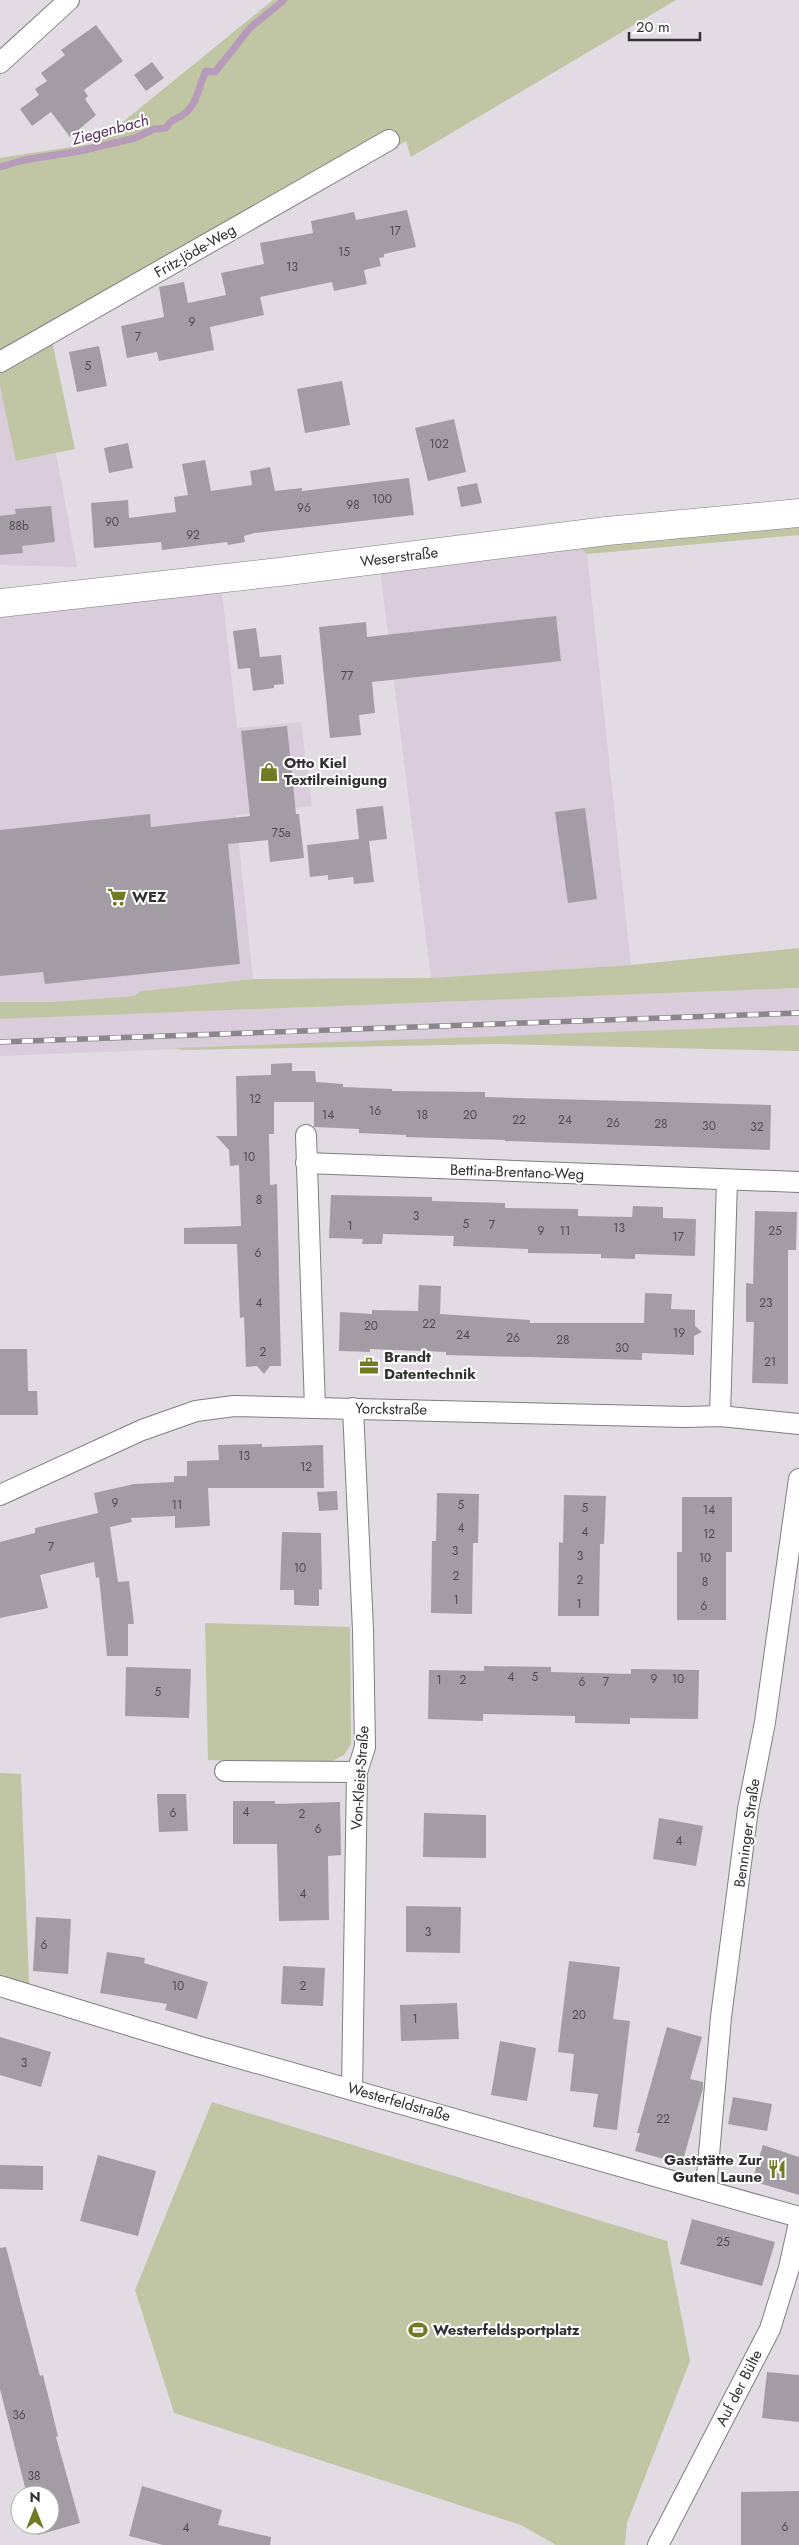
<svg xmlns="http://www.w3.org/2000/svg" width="799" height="2545" viewBox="0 0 799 2545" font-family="Jost,sans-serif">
<rect width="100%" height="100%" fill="#e3dbe4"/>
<g fill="#d9cddb">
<path d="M0 387 16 461 56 453 77 567 0 565Z"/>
<path d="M561 529 587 554 631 965 431 978 378 553Z"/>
<path d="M222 591 237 728 301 722 312 806 236 815 253 979 141 991 134 996 53 1002H0V616Z"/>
<path d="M799 988V1025L0 1056V1019Z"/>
</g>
<g fill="#c0c5a4">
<path d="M273 0H676L411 157 406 141 52 341 75 449 16 461 0 387V158L97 143Z"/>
<path d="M799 499V535L587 554 561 529Z"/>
<path d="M799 948V988L0 1019V1002H53L134 996 141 991 253 979 431 978 631 965Z"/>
<path d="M799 1025V1051L497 1044 183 1050 175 1048Z"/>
<path d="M205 1623 350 1627 351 1744 344 1755 328 1763 208 1760Z"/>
<path d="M0 1773 21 1774 29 1984 0 1978Z"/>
<path d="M212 2102 667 2241 690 2361 627 2523 625 2545H556L521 2525 174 2413 135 2290Z"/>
</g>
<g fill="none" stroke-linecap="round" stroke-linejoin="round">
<path stroke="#b69bbb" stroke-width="7" d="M0 167 24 160 80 151 135 138 154 129 166 128C172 118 176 120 184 114 198 104 199 84 206 71L215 72 250 28 284 0"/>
</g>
<g fill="#a39ca4">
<path d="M96 25 123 61 84 90 88 96 85 99 96 115 70 137 51 112 32 126 20 109 39 95 35 89 47 81 41 73 65 55 61 50Z"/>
<path d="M152 62 164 78 146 91 134 75Z"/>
<path d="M407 210 416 247 384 254V257L379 258 381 266 364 270 367 284 334 291 332 282 260 297 264 315 210 327 214 350 159 361 157 352 127 358 121 326 164 317 159 287 184 282 188 303 226 295 221 273 264 264 260 243 313 233 311 221 354 212 356 220Z"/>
<path d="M99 346 107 386 77 392 69 352Z"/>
<path d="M342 381 350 425 305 433 297 389Z"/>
<path d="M454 419 466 472 428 481 415 428Z"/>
<path d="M128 443 133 468 109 473 104 448Z"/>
<path d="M205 460 211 491 252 485 250 471 270 467 275 491 302 488V491L409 478 414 515 255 533 244 536 245 542 228 545 227 542 162 550 161 542 94 548 91 503 128 500 129 518 176 512 174 497 188 495 182 464Z"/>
<path d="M477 483 482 503 461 507 457 487Z"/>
<path d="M51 506 55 542 22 546 23 553 0 555V516L16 514 15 509Z"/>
<path d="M556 616 561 661 372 682 375 713 359 715 361 735 330 738 319 627 366 622 367 637Z"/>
<path d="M256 628 260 657 281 655 284 684 274 685V688L253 691 250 668 238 669 233 631Z"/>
<path d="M287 726 296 814H299L304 858 270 862 268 840 228 844 240 964 45 984 43 972 0 976V830L150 814 151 827 250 816 241 731Z"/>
<path d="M383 806 387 839 369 841 374 882 354 884 353 877 328 880V875L310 877 307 845 359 839 356 809Z"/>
<path d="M585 808 597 899 568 903 555 812Z"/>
<path d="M292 1063V1071H315L316 1082 343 1084V1087L392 1089V1091L485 1092V1097L771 1105 770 1150 505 1141V1140L406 1137V1135L359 1133V1129L314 1127V1102H274V1134H269L270 1185 277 1184 281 1366H270L264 1374 257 1366 246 1367 244 1317 240 1318 237 1244H184V1228L241 1226 239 1165 230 1166 229 1150 216 1136H237L236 1076 271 1075V1064Z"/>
<path d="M331 1195 432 1197V1201L505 1203V1208L578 1209V1216L632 1217 633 1206 663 1207V1218L696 1219 695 1256 635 1254V1259L601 1258V1254L528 1253V1249L453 1246 454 1236 383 1234 382 1244H362L363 1239 329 1238Z"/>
<path d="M755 1211 797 1212 796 1250H788V1384L752 1383 754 1322H746V1283L753 1284Z"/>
<path d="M419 1285 441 1286 440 1314 530 1320V1323H644L645 1293 672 1294 671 1309 695 1310V1326L702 1332 694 1336V1355L642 1353V1360L446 1355V1352L370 1349V1352L339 1351 340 1312 372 1314V1310L418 1311Z"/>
<path d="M0 1349H27L28 1391H37L38 1415H0Z"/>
<path d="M262 1444V1447L323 1445 324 1488H208L210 1526 175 1528V1516L131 1518 132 1522 110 1527 118 1582 129 1581 134 1624H128V1656H107L99 1577 96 1578 94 1562 40 1575 48 1608 0 1618V1542L35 1533V1528L98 1513 94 1493 134 1484 174 1482V1476H187V1461L219 1460 218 1445Z"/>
<path d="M337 1491 338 1510 319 1511 317 1492Z"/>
<path d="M437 1493 479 1494 478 1543H473L472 1614 431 1613 432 1541H436Z"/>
<path d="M564 1495 606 1496 604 1544H600L599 1616H558L559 1542 563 1543Z"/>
<path d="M682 1497H732V1552H726V1620H677V1552H682Z"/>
<path d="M282 1532 321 1533 322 1590 319 1589V1606L294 1605V1590H280Z"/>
<path d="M484 1666 551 1667V1672L631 1674V1669L699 1670 698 1719 630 1718V1724L575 1723V1716L483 1714V1721L428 1719 429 1670 484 1671Z"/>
<path d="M126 1667 191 1669 189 1718 125 1716Z"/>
<path d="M157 1794H186L188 1831 159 1832Z"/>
<path d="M233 1801H275V1804L340 1802 341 1855 328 1856 329 1920 279 1921 277 1844H233Z"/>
<path d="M424 1813 486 1815V1858L423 1857Z"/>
<path d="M659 1818 703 1826 696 1866 653 1859Z"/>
<path d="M406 1906 461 1907 460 1953 406 1952Z"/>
<path d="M36 1917 71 1919 68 1974 33 1971Z"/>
<path d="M107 1952 145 1958 144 1963 208 1982 197 2019 165 2010 167 2004 100 1993Z"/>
<path d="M569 1961 620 1967 613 2019 630 2021 617 2130 593 2127 598 2094 570 2091 574 2054 558 2052Z"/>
<path d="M283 1966 325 1968 323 2006 281 2004Z"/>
<path d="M457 2003 459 2039 401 2041 400 2005Z"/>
<path d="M667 2027 702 2037 690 2079 703 2082V2088L682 2164 635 2151 640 2133H637Z"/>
<path d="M0 2037 51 2052 41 2087 0 2075Z"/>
<path d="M500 2041 536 2048 527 2101 491 2095Z"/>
<path d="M733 2097 772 2104 767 2131 728 2124Z"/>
<path d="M763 2145 799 2157V2195L752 2181Z"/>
<path d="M98 2155 156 2171 138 2236 80 2221Z"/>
<path d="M0 2165 43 2166V2190L0 2189Z"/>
<path d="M692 2219 775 2242 762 2286 680 2264Z"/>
<path d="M6 2247 40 2376 43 2375 58 2436 56 2437 80 2523 38 2535 35 2525H50V2495H27L0 2389V2248Z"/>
<path d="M767 2372 799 2375V2422L762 2418Z"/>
<path d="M142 2486 222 2510 218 2525 271 2537 270 2545H163L129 2536Z"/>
<path d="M799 2491V2545H741V2492Z"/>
</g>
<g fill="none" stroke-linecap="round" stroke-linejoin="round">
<g stroke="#827c84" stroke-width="22">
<g id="street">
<path d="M0 63 69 0"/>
<path d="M0 362 389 140"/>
<path d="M306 1135 315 1408"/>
<path d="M306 1163 799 1182"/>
<path d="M720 1416 727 1180"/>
<path d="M0 1495 142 1430 196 1411 234 1406 686 1417 720 1416 799 1424"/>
<path d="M225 1771 357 1772"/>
<path d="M0 1986 197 2046 799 2217"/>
<path d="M352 2089 357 1772 365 1747 363 1630 353 1408"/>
<path d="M706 2189 721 2017 748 1809 765 1722 799 1479"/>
<path d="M658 2545 770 2329 789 2268 799 2223"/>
</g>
</g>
<g stroke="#827c84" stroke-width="29">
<path id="secondary" d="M0 603 288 571 607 531 799 513"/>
</g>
<use href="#street" stroke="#fff" stroke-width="20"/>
<use href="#secondary" stroke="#fff" stroke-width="28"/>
<g stroke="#8b868c" stroke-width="5.5">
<path id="rail" d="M0 1042 799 1013"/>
</g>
<use href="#rail" stroke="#fff" stroke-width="4" stroke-dasharray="11" stroke-linecap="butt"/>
</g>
<defs>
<g id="shop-bare" transform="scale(1.5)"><path d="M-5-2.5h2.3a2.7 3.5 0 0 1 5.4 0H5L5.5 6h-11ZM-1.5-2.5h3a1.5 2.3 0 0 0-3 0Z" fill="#727a24" stroke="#fff" stroke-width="2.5" paint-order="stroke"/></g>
<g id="supermarket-bare" transform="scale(1.5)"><path d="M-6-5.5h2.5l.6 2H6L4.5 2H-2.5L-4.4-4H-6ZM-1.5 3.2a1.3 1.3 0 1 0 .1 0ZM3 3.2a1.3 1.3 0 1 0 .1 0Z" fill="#727a24" stroke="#fff" stroke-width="2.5" paint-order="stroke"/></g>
<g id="office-bare" transform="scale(1.5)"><path d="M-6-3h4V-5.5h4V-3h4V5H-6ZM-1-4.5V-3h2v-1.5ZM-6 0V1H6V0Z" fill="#727a24" stroke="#fff" stroke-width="2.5" paint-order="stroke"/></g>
<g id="restaurant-bare" transform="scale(1.5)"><path d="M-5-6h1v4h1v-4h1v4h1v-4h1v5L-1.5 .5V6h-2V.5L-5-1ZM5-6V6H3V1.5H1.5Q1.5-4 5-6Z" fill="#727a24" stroke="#fff" stroke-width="2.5" paint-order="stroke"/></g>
<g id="stadium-bare" transform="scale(1.5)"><path d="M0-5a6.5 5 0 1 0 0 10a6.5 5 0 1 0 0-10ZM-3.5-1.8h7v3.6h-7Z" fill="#727a24" stroke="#fff" stroke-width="2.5" paint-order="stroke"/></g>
</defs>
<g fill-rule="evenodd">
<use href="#shop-bare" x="269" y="772"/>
<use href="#supermarket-bare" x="117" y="897"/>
<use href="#office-bare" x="369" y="1366"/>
<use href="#restaurant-bare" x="777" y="2169"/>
<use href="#stadium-bare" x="418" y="2330"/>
</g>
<g text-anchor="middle" stroke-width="4" stroke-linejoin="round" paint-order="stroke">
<g font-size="12" fill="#4f4b4f">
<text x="395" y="235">17</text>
<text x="344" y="256">15</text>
<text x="292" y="271">13</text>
<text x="192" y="326">9</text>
<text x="138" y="341">7</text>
<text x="88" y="370">5</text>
<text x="439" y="448">102</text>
<text x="382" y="503">100</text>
<text x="353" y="509">98</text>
<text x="304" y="512">96</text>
<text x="112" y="526">90</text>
<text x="19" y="530">88b</text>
<text x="193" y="539">92</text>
<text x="347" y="680">77</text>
<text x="281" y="837">75a</text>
<text x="255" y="1103">12</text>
<text x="375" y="1115">16</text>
<text x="328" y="1119">14</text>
<text x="422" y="1119">18</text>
<text x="470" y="1119">20</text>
<text x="519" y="1124">22</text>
<text x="565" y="1124">24</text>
<text x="613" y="1127">26</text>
<text x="661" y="1128">28</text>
<text x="709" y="1130">30</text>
<text x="757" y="1131">32</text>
<text x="249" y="1161">10</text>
<text x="259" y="1204">8</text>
<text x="416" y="1220">3</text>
<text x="466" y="1228">5</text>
<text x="492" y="1229">7</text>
<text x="350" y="1230">1</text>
<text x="619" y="1232">13</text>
<text x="541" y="1235">9</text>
<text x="565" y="1235">11</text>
<text x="775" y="1235">25</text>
<text x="678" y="1241">17</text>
<text x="258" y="1257">6</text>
<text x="259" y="1307">4</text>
<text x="766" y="1307">23</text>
<text x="429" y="1328">22</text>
<text x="371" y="1330">20</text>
<text x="679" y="1337">19</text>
<text x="463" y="1339">24</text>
<text x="513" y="1342">26</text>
<text x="563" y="1344">28</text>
<text x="622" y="1352">30</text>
<text x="263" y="1356">2</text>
<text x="770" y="1366">21</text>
<text x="244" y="1460">13</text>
<text x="306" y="1471">12</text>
<text x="115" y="1507">9</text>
<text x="177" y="1509">11</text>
<text x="461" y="1509">5</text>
<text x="585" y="1512">5</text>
<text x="709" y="1514">14</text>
<text x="461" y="1532">4</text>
<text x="585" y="1536">4</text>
<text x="709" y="1538">12</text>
<text x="51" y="1551">7</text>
<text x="455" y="1555">3</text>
<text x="580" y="1560">3</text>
<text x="705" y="1562">10</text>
<text x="300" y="1572">10</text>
<text x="456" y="1580">2</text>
<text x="580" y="1584">2</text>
<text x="705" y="1586">8</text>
<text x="456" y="1604">1</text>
<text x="579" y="1608">1</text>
<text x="704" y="1610">6</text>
<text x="511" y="1681">4</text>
<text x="535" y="1681">5</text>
<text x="654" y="1683">9</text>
<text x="678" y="1683">10</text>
<text x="439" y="1684">1</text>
<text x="463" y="1684">2</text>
<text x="582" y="1686">6</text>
<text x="606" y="1686">7</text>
<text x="158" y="1696">5</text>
<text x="246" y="1816">4</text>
<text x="173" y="1817">6</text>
<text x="302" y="1818">2</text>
<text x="318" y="1833">6</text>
<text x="679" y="1845">4</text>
<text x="303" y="1898">4</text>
<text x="428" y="1936">3</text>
<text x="44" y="1949">6</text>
<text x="178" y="1990">10</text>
<text x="303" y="1990">2</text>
<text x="579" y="2019">20</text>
<text x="415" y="2023">1</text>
<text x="24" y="2067">3</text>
<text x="663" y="2123">22</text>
<text x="723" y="2246">25</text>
<text x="19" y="2419">36</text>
<text x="34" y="2480">38</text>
<text x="785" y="2531">6</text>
<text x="186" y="2532">4</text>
</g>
<g font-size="15" fill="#333033" stroke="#fff">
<text transform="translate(195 251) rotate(-30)" y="5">Fritz-Jöde-Weg</text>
<text transform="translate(399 557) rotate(-7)" y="5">Weserstraße</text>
<text transform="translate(517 1172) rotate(2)" y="5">Bettina-Brentano-Weg</text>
<text transform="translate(391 1409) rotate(1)" y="5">Yorckstraße</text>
<text transform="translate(360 1778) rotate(-86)" y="5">Von-Kleist-Straße</text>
<text transform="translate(747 1833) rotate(-82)" y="5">Benninger Straße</text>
<text transform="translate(399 2102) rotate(16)" y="5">Westerfeldstraße</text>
<text transform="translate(739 2388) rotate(-63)" y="5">Auf der Bülte</text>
</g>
<g font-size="15" font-weight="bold" fill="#333033" stroke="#fff" text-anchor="start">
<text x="284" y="768">Otto Kiel<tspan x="284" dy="17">Textilreinigung</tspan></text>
<text x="132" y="902">WEZ</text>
<text x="384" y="1362">Brandt<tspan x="384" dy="17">Datentechnik</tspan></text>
<text x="762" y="2165" text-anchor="end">Gaststätte Zur<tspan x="762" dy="17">Guten Laune</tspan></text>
<text x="433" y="2335">Westerfeldsportplatz</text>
</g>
<g font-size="16" font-style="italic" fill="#542f5a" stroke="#fff">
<text transform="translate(110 129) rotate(-15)" y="6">Ziegenbach</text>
</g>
</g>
<g transform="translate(35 2510)"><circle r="24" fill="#ffffff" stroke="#adacad"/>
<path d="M0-4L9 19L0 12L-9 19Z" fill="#727a24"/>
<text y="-8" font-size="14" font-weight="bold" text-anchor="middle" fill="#333033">N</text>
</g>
<path d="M629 32v8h71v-8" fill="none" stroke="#333033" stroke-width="2.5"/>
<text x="636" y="32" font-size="15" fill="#333033" stroke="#ffffff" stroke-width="4" paint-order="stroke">20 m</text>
</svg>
